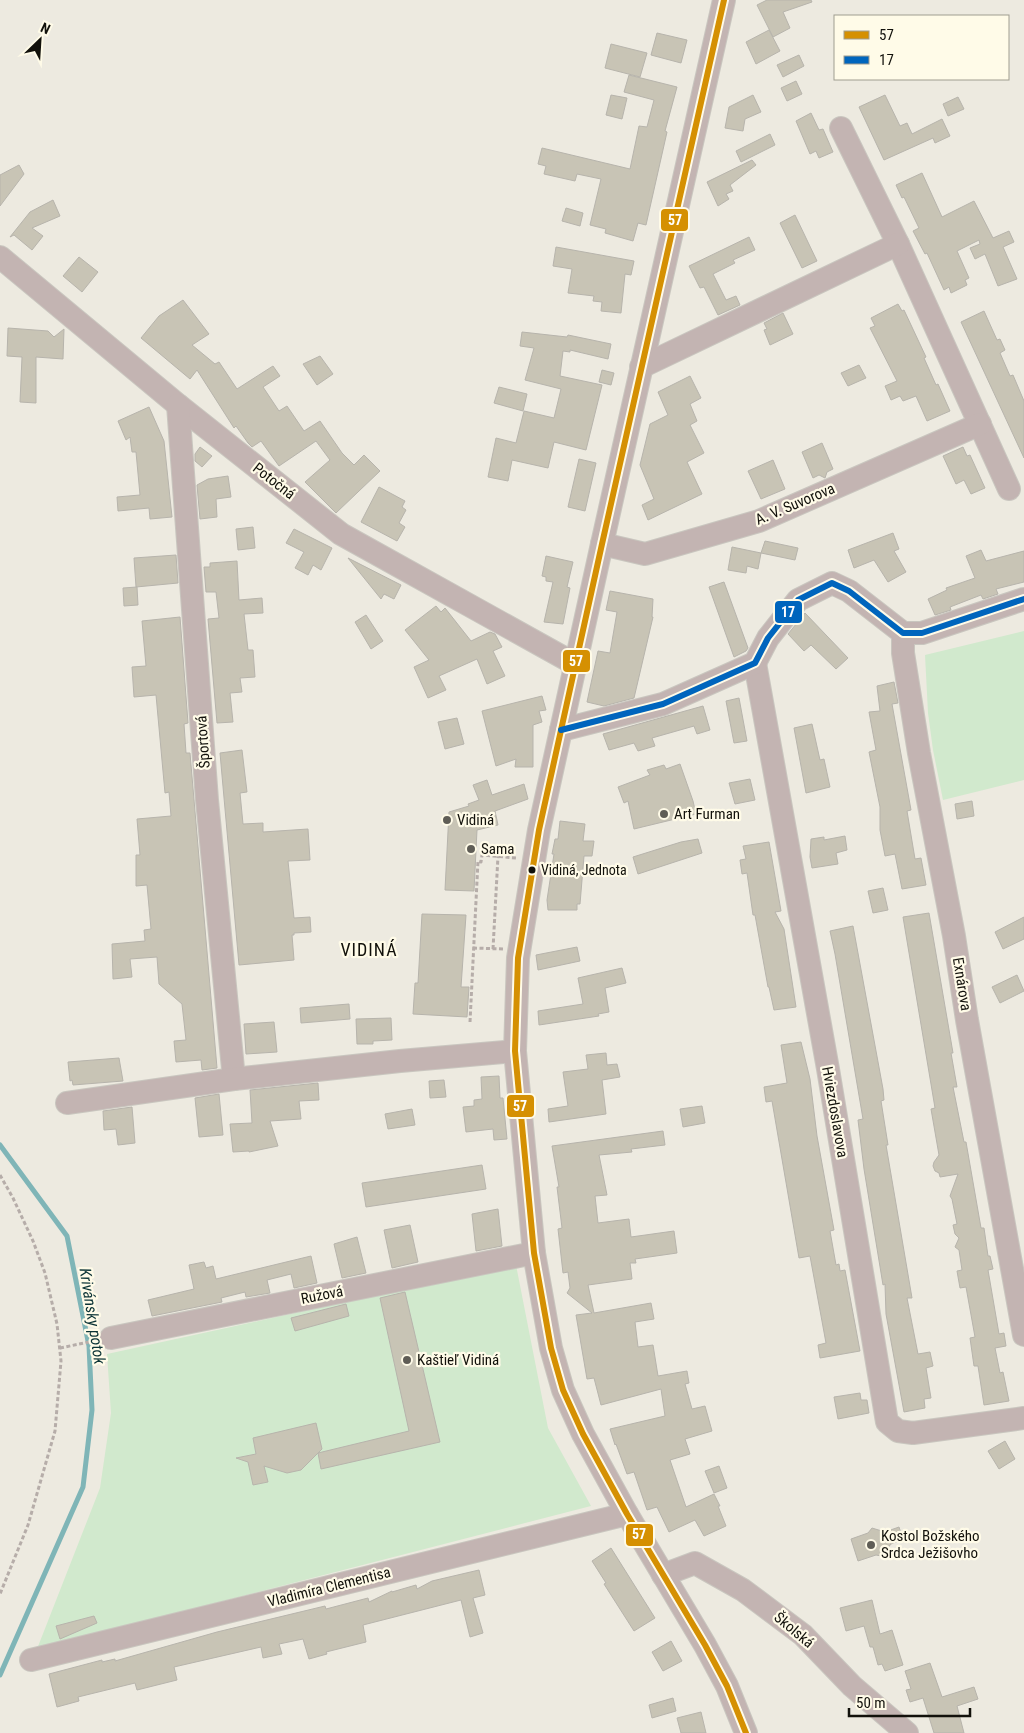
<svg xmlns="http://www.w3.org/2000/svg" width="1024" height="1733" viewBox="0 0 1024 1733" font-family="'Roboto Condensed',sans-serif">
<rect width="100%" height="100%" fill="#edeae0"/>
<g fill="#d1e9cd">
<path d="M1024 631V780L943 800 933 750 928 713 925 655Z"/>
<path d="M516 1265 548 1428 591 1506 37 1649 100 1488 111 1413 107 1354Z"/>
</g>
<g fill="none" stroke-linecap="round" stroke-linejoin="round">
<path stroke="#7fb5b7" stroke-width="5" d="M0 1145 67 1236 89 1346 92 1410 83 1487 0 1675"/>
</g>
<g fill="#c8c4b5" stroke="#b7b4ac">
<path d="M767 0H811L812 2 783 12 790 28 773 37 757 5Z"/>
<path d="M769 30 780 51 756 64 746 42Z"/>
<path d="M657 33 687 40 681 63 651 55Z"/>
<path d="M611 44 647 53 640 77 605 68Z"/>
<path d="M799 55 804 66 783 77 777 65Z"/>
<path d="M629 75 677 87 665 131 667 132 646 225 638 223 633 241 605 233 606 229 590 225 601 179 577 174 575 181 544 174 546 166 538 164 542 148 630 169 639 126 647 127 654 100 624 92Z"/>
<path d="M796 81 802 94 787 101 781 88Z"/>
<path d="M611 95 627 98 622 119 606 115Z"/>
<path d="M753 95 761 112 745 119 743 131 725 128 729 107Z"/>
<path d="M885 95 900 126 907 123 912 134 942 119 950 136 935 143 933 138 884 160 859 107Z"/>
<path d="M958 97 964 109 948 116 943 104Z"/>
<path d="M811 113 819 130 823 129 833 152 819 158 816 151 810 154 796 121Z"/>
<path d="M770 134 775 145 741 162 736 151Z"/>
<path d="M752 160 756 165 730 185 733 191 726 194 729 199 718 206 707 182Z"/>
<path d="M19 165 24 174 0 206V175Z"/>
<path d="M922 173 942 217 974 201 993 238 1009 231 1014 242 1003 247 1017 279 998 286 985 254 975 259 970 248 980 244 979 240 957 251 969 278 965 280 967 285 951 293 949 287 944 290 927 253 925 254 913 231 919 228 904 197 902 198 896 185Z"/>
<path d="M53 200 60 216 32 228 43 236 32 250 14 235 10 237 30 212Z"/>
<path d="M566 208 583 213 580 226 562 221Z"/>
<path d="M795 215 817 261 802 268 780 223Z"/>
<path d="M749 237 755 250 733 260 735 263 713 274 726 300 736 296 740 305 718 315 704 287 700 288 689 266Z"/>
<path d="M556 247 634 261 631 275 625 274 621 313 601 311 602 302 593 301 594 296 568 293 572 269 553 266Z"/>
<path d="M79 257 98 272 82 292 63 276Z"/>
<path d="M183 300 209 334 192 345 215 364 219 362 237 389 273 366 280 376 263 387 279 411 287 406 304 431 320 421 342 453 354 465 364 455 380 471 336 513 305 482 330 460 316 441 279 466 261 441 252 447 248 443 236 426 234 428 197 370 190 379 141 338 159 316Z"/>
<path d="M898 304 902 311 904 310 926 357 924 358 936 385 938 384 950 411 927 421 916 396 903 401 900 396 891 400 885 386 897 381 870 328 875 326 871 318Z"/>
<path d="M984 311 997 340 1000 339 1005 350 1000 353 1010 376 1013 375 1024 401V458L961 322Z"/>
<path d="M783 313 793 334 770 345 764 330 767 329 764 323Z"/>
<path d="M8 328 48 331 54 337 64 329 63 359 36 357V403L20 402 22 357 7 356Z"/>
<path d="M522 332 567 337 568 335 611 344 608 359 570 350V352L563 351 560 376 602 385 586 450 554 442 548 468 512 460 508 481 488 477 496 438 516 443 524 411 554 418 561 389 525 380 534 348 520 346Z"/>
<path d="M320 356 333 374 317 385 303 364Z"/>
<path d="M859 365 866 378 848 386 841 373Z"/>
<path d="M602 370 614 373 611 385 599 382Z"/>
<path d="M690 376 701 398 690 404 697 421 690 425 704 453 687 462 702 494 648 520 642 505 654 499 640 465 650 424 668 415 658 392Z"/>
<path d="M499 387 527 394 523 411 494 403Z"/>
<path d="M149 407 164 441 172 517 150 519 149 508 118 511 117 497 140 495 136 452H132L130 437 126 440 118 421Z"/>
<path d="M822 443 833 469 827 472 825 478 819 475 813 478 802 452Z"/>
<path d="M200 447 212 456 202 467 195 461V454Z"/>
<path d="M963 447 967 456 970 455 985 488 971 494 964 480 956 484 943 456Z"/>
<path d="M579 459 596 463 585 511 568 507Z"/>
<path d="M773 460 785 489 761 499 748 471Z"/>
<path d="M228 476 231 497 216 499 217 517 200 519 197 485 208 479Z"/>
<path d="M379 487 405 501 402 507 406 510 399 523 405 527 397 541 361 522Z"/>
<path d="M253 527 255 548 238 550 236 529Z"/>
<path d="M294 529 332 548 321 570 313 565 308 575 295 568 304 552 286 543Z"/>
<path d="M893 533 899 549 894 551 906 572 888 582 874 560 854 568 848 550Z"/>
<path d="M765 541 798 548 795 560 761 553Z"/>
<path d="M732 547 761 553 758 569 747 566 746 573 728 570Z"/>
<path d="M981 550 986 561 1024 551V582L996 589 998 594 983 599 981 595 950 607 951 610 935 615 928 599 947 590 946 588 975 578 966 556Z"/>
<path d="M176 555 178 583 136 587 134 558Z"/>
<path d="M546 556 573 562 567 587 570 588 563 624 544 622 553 582 546 581V577L542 576Z"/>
<path d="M348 558 401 585 394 599 384 594 381 599Z"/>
<path d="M237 561 239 600 262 598 263 613 244 614 248 650H253L255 677 240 678 242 692 230 693 233 722 217 723 208 619 219 618 216 592H206L204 567H210V563Z"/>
<path d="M724 582 748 648 746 651 734 657 709 587Z"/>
<path d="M137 587 138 605 124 606 123 588Z"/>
<path d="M610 591 653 599 652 617H653L634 698 604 706 587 702 598 651 610 653 617 612 606 610Z"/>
<path d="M436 606 441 612 445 608 471 641 490 632 495 634 502 647 493 651 505 676 487 684 477 659 439 676 446 690 428 698 414 667 429 660 405 630Z"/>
<path d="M805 613 848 658 836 669 811 645 804 651 788 634Z"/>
<path d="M366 615 383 641 371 649 355 622Z"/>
<path d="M180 617 188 723 184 724 186 753H190L217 1068 202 1070 201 1060 176 1062 174 1041 186 1040 182 1004 159 984 157 957 130 959 132 977 113 979 112 944 145 941 144 930 151 929 147 885 136 886V855H140L137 819 171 816 169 792 165 793 156 695 134 697 132 667 146 666 142 621Z"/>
<path d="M894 682 898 703 892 704 911 810 907 811 915 859 921 858 926 885 902 889 895 854 885 856 880 830V807L869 752 876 750 869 712 880 711 877 686Z"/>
<path d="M542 696 546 710 539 711 542 722 533 725V767H515L516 759 496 766 482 711Z"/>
<path d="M739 698 747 741 734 743 726 701Z"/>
<path d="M703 706 710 730 697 734 694 726 652 738 655 746 638 751 634 743 609 750 603 734Z"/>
<path d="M457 718 464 744 445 749 438 722Z"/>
<path d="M812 724 820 760 824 759 830 787 806 793 794 728Z"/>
<path d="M242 750 247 792 240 793 243 824 263 823V832L308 829 310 860 288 861 294 918 310 917 311 932 294 933V935H292L294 960 239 965 220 753Z"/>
<path d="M680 764 693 801 696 814 634 829 628 801 624 803 618 787 650 775 647 770 664 765 666 769Z"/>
<path d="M750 779 755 800 735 804 729 783Z"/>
<path d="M487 780 492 795 524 784 528 799 495 811 498 825 477 830 474 891 445 890 449 812 469 806 468 804 479 800 473 785Z"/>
<path d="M972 801 974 816 957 819 955 804Z"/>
<path d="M560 821 585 824 583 841H594L592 856H584L580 904H577V910H548L547 900 554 854H552L555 839H558Z"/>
<path d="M845 836 847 850 836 853 838 864 812 868 810 857 811 839 824 837V840Z"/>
<path d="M698 839 702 853 638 874 633 857 681 842Z"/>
<path d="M769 842 781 911 775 912 784 929 796 1007 774 1010 769 987H768L755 915H753L747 873 742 874 740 860 746 859 743 846Z"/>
<path d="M883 888 888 910 873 913 868 891Z"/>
<path d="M929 913 953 1053H951L957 1087H953L964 1142H966L981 1228H984L988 1256H990L993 1269 988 1270 999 1334 1004 1333 1006 1346 995 1348 1000 1373 1003 1372 1009 1401 984 1405 978 1366H974L970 1338 975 1337 966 1287 960 1288 957 1271 962 1270 959 1250 955 1247 959 1238 955 1234 953 1225 957 1224 952 1199 950 1196 958 1174 940 1177 939 1173 935 1171 933 1166 934 1162 939 1155 931 1109 935 1108 903 917Z"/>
<path d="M422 914 466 915 461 987H469L467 1017 413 1014 415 983H418Z"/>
<path d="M1024 917V939L1003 949 995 932Z"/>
<path d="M853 926 883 1089 884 1100 881 1101 888 1145H886L912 1298H907L918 1354 930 1352 933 1366 926 1368 931 1398 924 1399 925 1408 904 1412 886 1314 885 1284 883 1285 864 1169 858 1120 863 1119 835 954 830 931Z"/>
<path d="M577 947 580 961 538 970 536 955Z"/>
<path d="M622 968 626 983 605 988 609 1012 598 1014 599 1016 539 1025 538 1011 583 1004 578 978Z"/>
<path d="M1017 975 1024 991 1000 1003 992 987Z"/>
<path d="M349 1004 350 1019 301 1023 300 1008Z"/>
<path d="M391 1018 392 1040 373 1041V1044H357L356 1019Z"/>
<path d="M274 1022 277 1052 246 1054 244 1024Z"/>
<path d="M801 1042 810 1079 817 1136 834 1230 830 1231 836 1265 839 1264 840 1271 845 1270 860 1351 820 1358 818 1345 826 1343 810 1256 799 1258 772 1101 766 1102 764 1087 787 1083 781 1045Z"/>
<path d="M606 1053 607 1065 617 1064 620 1077 602 1080 606 1114 549 1122 548 1109 568 1106 563 1072 588 1069 586 1055Z"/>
<path d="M119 1058 123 1081 73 1085 72 1080 70 1081 68 1062Z"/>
<path d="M499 1076 500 1098H503L507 1139 494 1140 493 1129 466 1132 463 1107 474 1106V1100L482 1099 481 1077Z"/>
<path d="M444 1080 446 1097 430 1098 429 1081Z"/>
<path d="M318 1083 319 1100 299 1101 301 1119 270 1121 278 1146 249 1152V1151L233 1152 230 1124 252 1123 250 1090Z"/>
<path d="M219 1094 223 1135 199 1137 195 1098Z"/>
<path d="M702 1106 705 1123 683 1127 680 1109Z"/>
<path d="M132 1107 135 1143 118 1145 116 1129 104 1130 103 1111Z"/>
<path d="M412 1109 415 1125 388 1129 385 1114Z"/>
<path d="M663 1131 665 1145 631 1149 632 1152 599 1155 607 1195 595 1196 598 1223 629 1219 631 1237 674 1231 677 1253 635 1259 636 1263H630L632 1279 588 1285 594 1313 651 1303 654 1319 635 1322 638 1347 653 1345 658 1376 687 1371 689 1383 685 1384 692 1409 705 1406 712 1431 685 1439 690 1454 670 1460 686 1507 714 1494 720 1506H718L726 1526 704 1536 695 1520 669 1532 657 1507 647 1510 634 1472 627 1474 616 1444 615 1445 610 1429 665 1416 661 1389 601 1405 594 1378 587 1379 576 1315 592 1313 567 1293 570 1288 568 1272 563 1273 558 1229 562 1228 557 1187H559L552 1146Z"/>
<path d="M482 1165 486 1189 366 1207 362 1183Z"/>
<path d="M498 1209 502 1246 476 1251 472 1214Z"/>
<path d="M410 1225 418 1262 392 1268 384 1230Z"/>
<path d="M357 1237 366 1273 342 1278 334 1244Z"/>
<path d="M311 1256 317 1283 294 1288 291 1274 267 1280 270 1293 246 1297 245 1292 221 1298 222 1302 152 1316 148 1300 194 1289 189 1265 204 1262 206 1268 213 1266 216 1279Z"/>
<path d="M405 1292 440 1442 321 1469 318 1453 301 1470 287 1473 264 1466 268 1482 253 1485 248 1462 236 1458 256 1454 253 1438 316 1423 322 1449 318 1453 409 1431 380 1298Z"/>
<path d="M346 1304 349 1316 295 1331 291 1318Z"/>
<path d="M860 1393 861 1400H867L869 1413 838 1419 834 1397Z"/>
<path d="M1005 1441 1015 1459 999 1469 988 1451Z"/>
<path d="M719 1466 727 1488 714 1493 705 1471Z"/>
<path d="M899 1527 903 1539 891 1544 881 1556 876 1555 858 1561 851 1539 868 1533 872 1528 885 1532Z"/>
<path d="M611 1548 655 1618 634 1631 604 1584 606 1583 592 1561Z"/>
<path d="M479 1570 485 1595 473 1598 483 1633 470 1637 461 1600 363 1625 366 1642 326 1652 327 1654 309 1659 303 1639 279 1644 282 1654 263 1658 261 1647 174 1667 177 1680 137 1690 135 1683 78 1697 79 1701 57 1707 49 1674 102 1660V1662L115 1659V1661L217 1632 325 1606 326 1609 368 1598 369 1602 392 1591V1592L416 1585 417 1589 432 1581Z"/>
<path d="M872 1600 880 1634 892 1630 903 1665 885 1671 882 1664 878 1665 873 1647H870L864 1626 846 1631 840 1608Z"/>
<path d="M94 1616 97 1623 60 1639 56 1626Z"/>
<path d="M671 1641 682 1661 663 1671 652 1652Z"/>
<path d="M930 1663 942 1697 974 1687 978 1699 957 1706 964 1733H934L923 1698 910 1702 906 1690 911 1689 905 1671Z"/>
<path d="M673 1698 676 1711 652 1718 649 1705Z"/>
<path d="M701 1712 706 1733H681L677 1718Z"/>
</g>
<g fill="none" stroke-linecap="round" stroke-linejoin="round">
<g stroke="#c9c6bf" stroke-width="24">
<g id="minor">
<path d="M724 0 602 544 539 830 518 958 515 1051 534 1253 551 1348 563 1390 583 1434 627 1514 705 1645 727 1686 746 1733"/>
<path d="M841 128 898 244 1009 489"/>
<path d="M0 257 178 405 341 534 575 664"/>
<path d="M641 367 898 244"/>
<path d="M178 405 207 800 234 1079"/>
<path d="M602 544 645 554 759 521 980 424"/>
<path d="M903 633V653L919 753 954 936 967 1020 1024 1335"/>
<path d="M755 663 828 1069 887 1422 898 1431 913 1433 1024 1418"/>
<path d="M561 730 663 704 755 663 768 638 798 600 832 583 849 591 903 633H922L1024 599"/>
<path d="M67 1103 234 1079 400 1061 515 1051"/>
<path d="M111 1338 534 1253"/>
<path d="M663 1575 695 1563 743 1590 803 1635 852 1686 907 1733"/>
<path d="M31 1660 627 1514"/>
</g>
</g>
<g stroke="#b6ada9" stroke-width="3" stroke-dasharray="4 2.5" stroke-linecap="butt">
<path d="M473 948 503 949"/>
<path d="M493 949 498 856"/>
<path d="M470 1022 478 861 481 862 482 855 516 858"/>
<path d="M0 1175 13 1198 33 1241 45 1273 57 1324 61 1361 55 1431 28 1525 0 1594"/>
<path d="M60 1348 94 1341"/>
</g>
<use href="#minor" stroke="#c3b4b2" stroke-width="22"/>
<g stroke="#fffbe8" stroke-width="10">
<path id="bus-1" d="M724 0 602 544 539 830 518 958 515 1051 534 1253 551 1348 563 1390 583 1434 627 1514 705 1645 727 1686 746 1733"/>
</g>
<g stroke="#fffbe8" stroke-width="10">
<path id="bus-2" d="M561 730 663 704 755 663 768 638 798 600 832 583 849 591 903 633H922L1024 599"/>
</g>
<use href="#bus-1" stroke="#d59002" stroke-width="6"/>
<use href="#bus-2" stroke="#0065bd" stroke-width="6"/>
</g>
<g fill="#5f5d56" stroke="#fffbe8" stroke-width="2">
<circle cx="664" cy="814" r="5"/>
<circle cx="447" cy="820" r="5"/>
<circle cx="471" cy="849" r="5"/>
<circle cx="407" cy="1360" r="5"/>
<circle cx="871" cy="1545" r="5"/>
</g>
<circle fill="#12110b" stroke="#fffbe8" stroke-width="2" cx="532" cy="870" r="4.5"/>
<g text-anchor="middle" stroke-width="4.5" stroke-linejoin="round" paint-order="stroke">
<g font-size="14" fill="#12110b" stroke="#fffbe8" text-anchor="start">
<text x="541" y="875">Vidiná, Jednota</text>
</g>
<g font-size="15" fill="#12110b" stroke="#fffbe8">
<text transform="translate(274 481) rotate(38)" y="5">Potočná</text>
<text transform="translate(795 504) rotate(-23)" y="5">A. V. Suvorova</text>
<text transform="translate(203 742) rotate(-94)" y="5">Športová</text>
<text transform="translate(962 984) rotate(81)" y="5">Exnárova</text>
<text transform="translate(835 1112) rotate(80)" y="5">Hviezdoslavova</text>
<text transform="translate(322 1295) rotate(-11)" y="5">Ružová</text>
<text transform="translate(329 1587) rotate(-14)" y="5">Vladimíra Clementisa</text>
<text transform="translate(794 1630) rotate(40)" y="5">Školská</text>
</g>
<g font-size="15" fill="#12110b" stroke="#fffbe8" text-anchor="start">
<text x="674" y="819">Art Furman</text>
<text x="457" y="825">Vidiná</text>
<text x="481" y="854">Sama</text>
<text x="417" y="1365">Kaštieľ Vidiná</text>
<text x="881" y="1541">Kostol Božského<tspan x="881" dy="17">Srdca Ježišovho</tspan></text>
</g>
<g font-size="16" font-style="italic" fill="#0a3235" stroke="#fffbe8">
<text transform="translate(93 1316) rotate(81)" y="6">Krivánsky potok</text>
</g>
<g font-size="18" letter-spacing="1" fill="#12110b" stroke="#fffbe8">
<text x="369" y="956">VIDINÁ</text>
</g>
</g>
<g stroke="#fffbe8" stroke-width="2">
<rect x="660" y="208" width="29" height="24" rx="5" fill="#d59002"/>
<rect x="774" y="600" width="29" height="24" rx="5" fill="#0065bd"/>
<rect x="562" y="649" width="29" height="24" rx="5" fill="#d59002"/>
<rect x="506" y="1094" width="29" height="24" rx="5" fill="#d59002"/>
<rect x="625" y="1523" width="29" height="24" rx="5" fill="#d59002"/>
</g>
<g font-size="14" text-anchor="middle" font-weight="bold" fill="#fff">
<text x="675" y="225">57</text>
<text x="788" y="617">17</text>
<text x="576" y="666">57</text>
<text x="520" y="1111">57</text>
<text x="639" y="1539">57</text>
</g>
<rect x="834" y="15" width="175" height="65" fill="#fffbe8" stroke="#a09d90"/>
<rect x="844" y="31" width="25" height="8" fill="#d59002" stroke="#a09d90"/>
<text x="879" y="40" font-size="15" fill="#12110b">57</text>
<rect x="844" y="56" width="25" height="8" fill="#0065bd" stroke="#a09d90"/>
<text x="879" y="65" font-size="15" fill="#12110b">17</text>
<g transform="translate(40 40) rotate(25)" stroke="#fffbe8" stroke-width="4" paint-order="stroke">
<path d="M0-4L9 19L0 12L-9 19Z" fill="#12110b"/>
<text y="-8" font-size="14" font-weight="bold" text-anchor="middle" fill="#12110b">N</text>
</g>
<path d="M849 1708v8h121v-8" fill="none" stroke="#12110b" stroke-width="2.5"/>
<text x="856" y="1708" font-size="15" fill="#12110b" stroke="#fffbe8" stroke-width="4" paint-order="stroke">50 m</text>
</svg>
